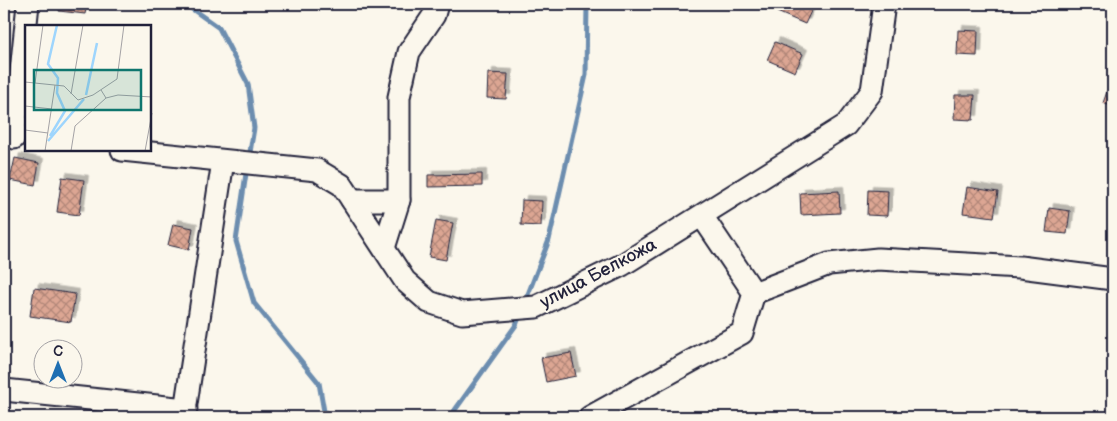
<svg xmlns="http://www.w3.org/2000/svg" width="1117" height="421" viewBox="0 0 1117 421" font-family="'Balsamiq Sans',sans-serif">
<defs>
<pattern id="building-cross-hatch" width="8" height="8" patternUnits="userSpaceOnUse" patternTransform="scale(1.25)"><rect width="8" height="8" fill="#dca693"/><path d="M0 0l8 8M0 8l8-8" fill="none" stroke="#b28779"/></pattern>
<filter id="shadow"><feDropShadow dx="4.5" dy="-4.5" stdDeviation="0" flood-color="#0004"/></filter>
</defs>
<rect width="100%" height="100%" fill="#fbf7ec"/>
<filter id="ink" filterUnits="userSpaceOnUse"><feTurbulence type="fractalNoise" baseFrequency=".02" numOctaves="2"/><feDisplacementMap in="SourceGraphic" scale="10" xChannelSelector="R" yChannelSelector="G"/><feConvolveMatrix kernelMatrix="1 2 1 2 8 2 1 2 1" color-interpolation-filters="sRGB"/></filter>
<g filter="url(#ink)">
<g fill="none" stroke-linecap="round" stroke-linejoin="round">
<g stroke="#6c8daf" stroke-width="5">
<path d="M185 4 219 28 248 84 254 128 249 158"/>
<path d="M247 167 236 241 254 303 319 383 325 417"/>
<path d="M525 302 549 240 586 75 587 4"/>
<path d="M450 417 516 325 520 315"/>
</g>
</g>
<g fill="url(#building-cross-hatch)" stroke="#22223b" filter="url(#shadow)">
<path d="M60 4H87L85 14 59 11Z"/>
<path d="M781 4H806L813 7 805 24 777 12Z"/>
<path d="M958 30 978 31 977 56 957 55Z"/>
<path d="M775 42 803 54 795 72 767 60Z"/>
<path d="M488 73 508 74 506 99 487 98Z"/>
<path d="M1110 83 1113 85V107L1103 103Z"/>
<path d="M955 95H975L973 120 954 119Z"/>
<path d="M15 158 39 163 35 185 10 180Z"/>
<path d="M482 174V186L428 187V175Z"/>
<path d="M62 177 84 180 79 215 57 212Z"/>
<path d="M967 187 998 192 994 217 963 213Z"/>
<path d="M868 190 888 191 887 216 867 215Z"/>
<path d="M839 191 840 213 801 215 800 193Z"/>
<path d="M522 200 542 201 541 226 521 225Z"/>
<path d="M1049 208 1070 211 1067 234 1046 232Z"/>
<path d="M436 220 453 223 446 260 429 257Z"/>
<path d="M173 224 193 228 189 250 168 245Z"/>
<path d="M34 288 75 294 71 322 30 316Z"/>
<path d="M571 353 576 376 546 382 541 358Z"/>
</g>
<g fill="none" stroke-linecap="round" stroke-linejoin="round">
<g stroke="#22223b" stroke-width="25">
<g id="street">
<path d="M14 138 28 4"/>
<path d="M122 150 317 170 342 185 405 281 429 302 462 313 536 307 622 265 846 125 872 91 884 4"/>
<path d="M352 200H399"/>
<path d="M702 216 754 293 829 264 878 259 1020 267 1113 279"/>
<path d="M384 248 399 200V97L409 52 434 15 437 4"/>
<path d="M4 390 186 409"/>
<path d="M184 417 223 161"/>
<path d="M590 417 742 333 754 293"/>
</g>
</g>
<use href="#street" stroke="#fbf7ec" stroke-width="21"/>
</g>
</g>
<g text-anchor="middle" stroke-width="4" stroke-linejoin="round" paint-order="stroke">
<g font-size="18" fill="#22223b" stroke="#fbf7ec">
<text transform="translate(598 273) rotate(-28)" y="6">улица Белкожа</text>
</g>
</g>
<g transform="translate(25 25)">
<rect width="126" height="126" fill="#fbf7ec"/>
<path fill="none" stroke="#9ed5fd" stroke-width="2.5" d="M61 70 72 18M25 111 40 86 32 68 33 53 23 39 32 0M23 116 59 74"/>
<path fill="none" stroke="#a4a2a5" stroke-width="1" d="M0 57 39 61 53 75 68 70 92 54 99 0M10 58 18 0M76 65 81 73 93 70 127 72M46 69 58 0M0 81 27 84M0 105 23 108M20 126 30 60M46 126 50 101 81 73M120 126 127 88"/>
<path fill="#0f766e" fill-opacity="0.15" stroke="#0f766e" stroke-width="2.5" d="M9 45H116V85H9Z"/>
<rect width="126" height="126" fill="none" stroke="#22223b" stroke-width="2.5"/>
</g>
<rect width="1117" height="421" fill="none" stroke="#fbf7ec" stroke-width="20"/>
<rect x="10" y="10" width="1097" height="401" fill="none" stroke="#22223b" stroke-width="2" filter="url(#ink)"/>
<g transform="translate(58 364)"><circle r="24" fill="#fbf7ec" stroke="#a4a2a5"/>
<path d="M0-4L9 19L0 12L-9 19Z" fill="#1f6fb2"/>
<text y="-8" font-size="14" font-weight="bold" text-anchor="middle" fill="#22223b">С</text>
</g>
</svg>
